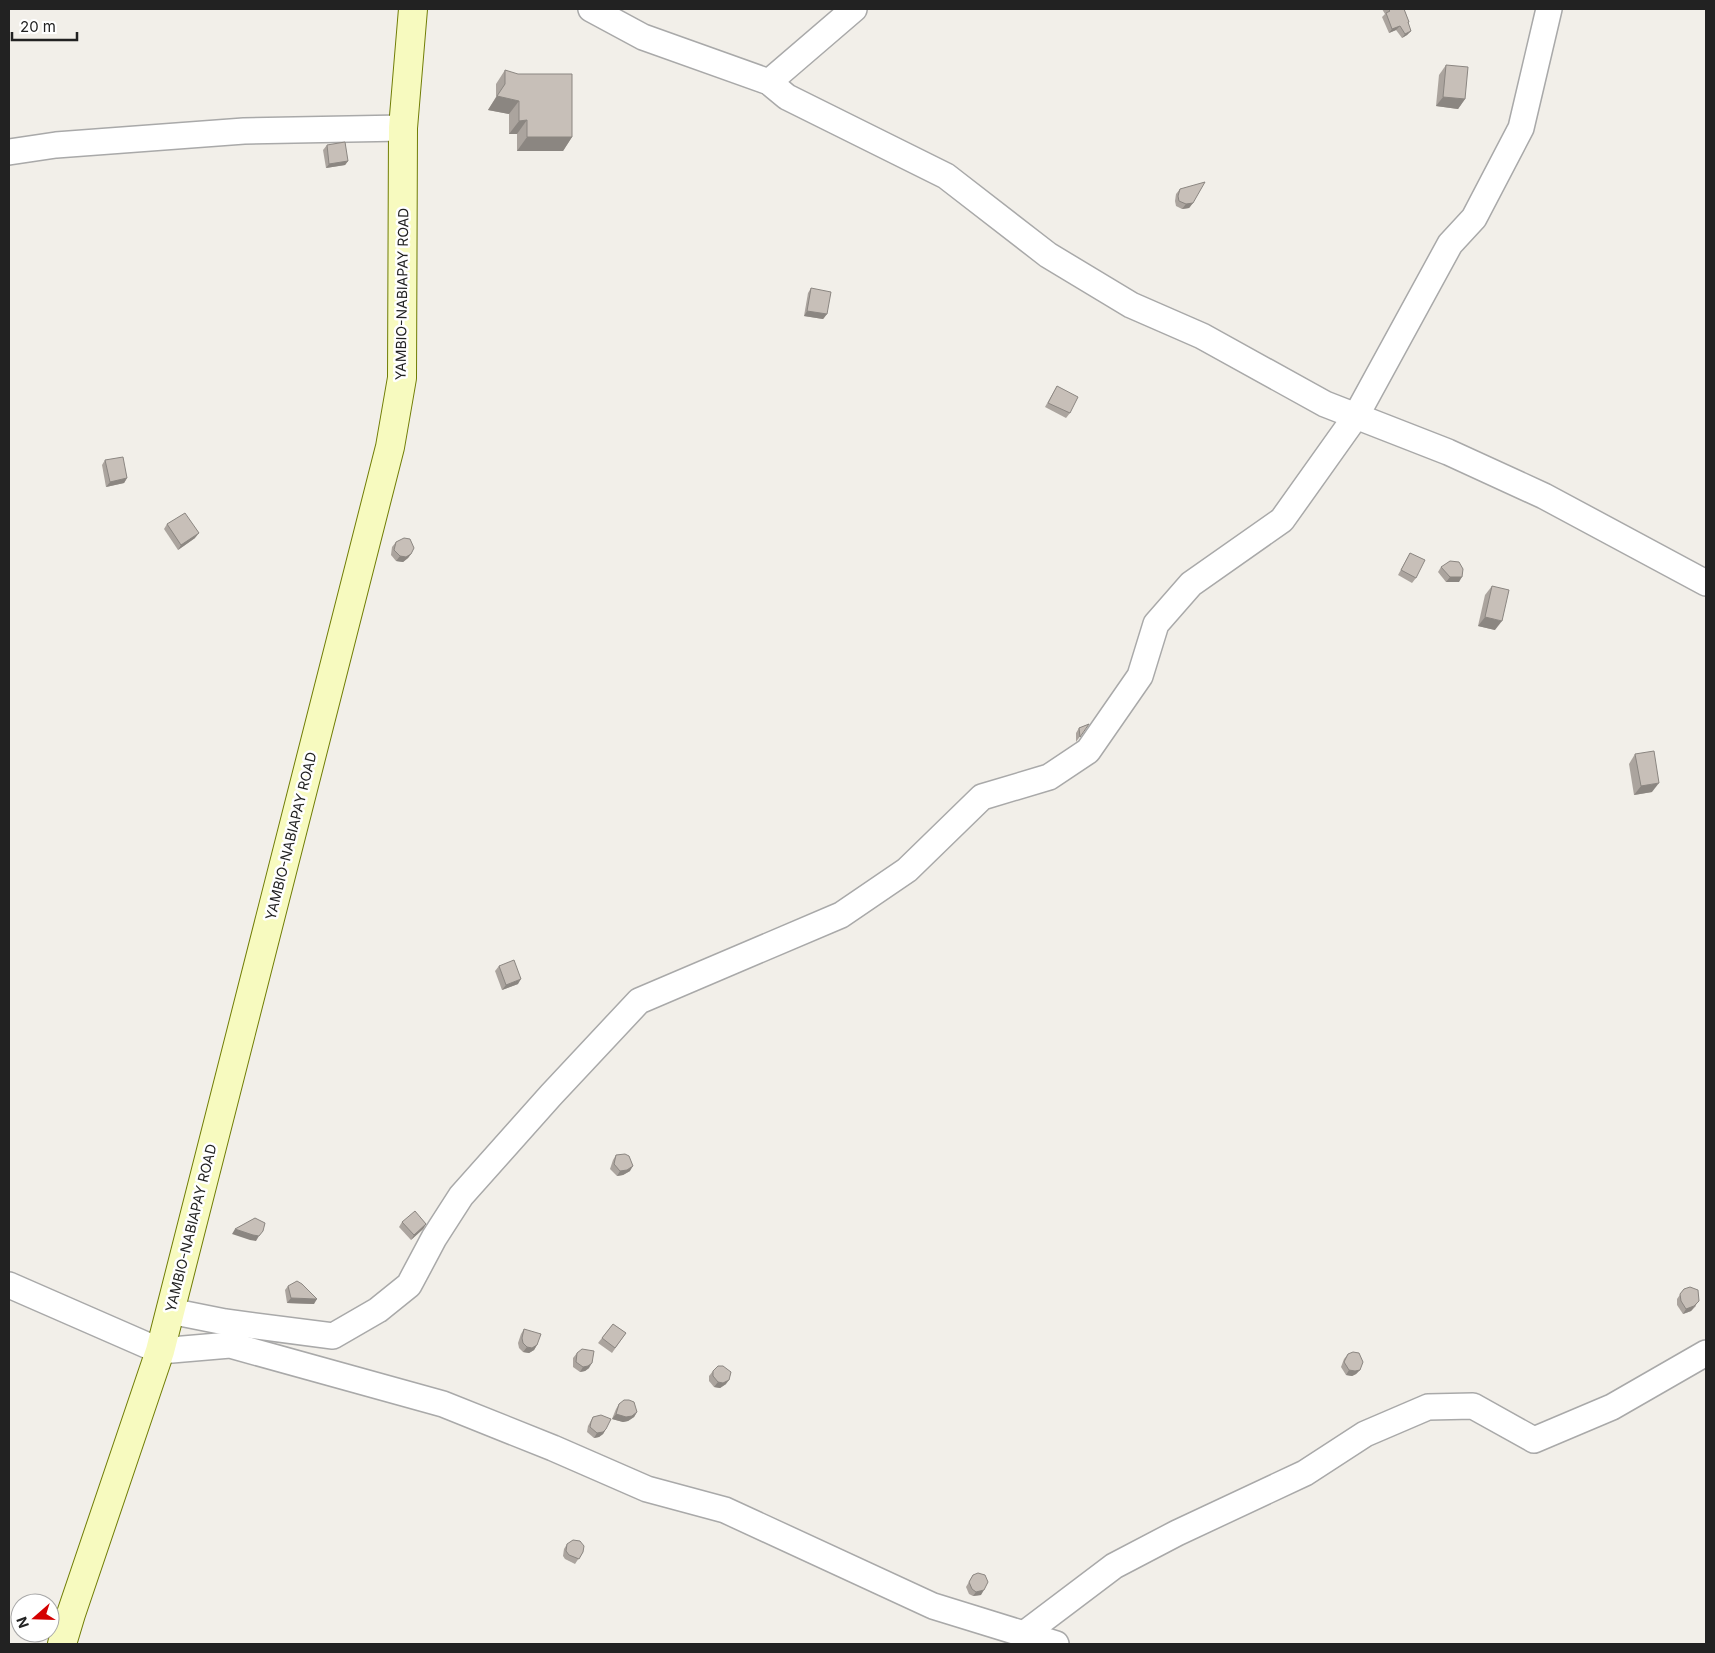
<svg xmlns="http://www.w3.org/2000/svg" width="1715" height="1653" viewBox="0 0 1715 1653" font-family="Inter,sans-serif">
<rect width="100%" height="100%" fill="#f2efe9"/>
<g fill="none" stroke-linecap="round" stroke-linejoin="round">
<g stroke="#a9a9a9" stroke-width="28">
<g id="minor">
<path d="M591 9 643 37 769 82 787 97 946 176 1048 255 1131 305 1202 336 1325 404 1448 452 1544 496 1706 583"/>
<path d="M769 82 854 9"/>
<path d="M9 152 56 145 244 131 403 128"/>
<path d="M9 1285 160 1351 230 1345 443 1404 553 1448 647 1489 725 1510 933 1606 1056 1644"/>
<path d="M170 1311 225 1322 333 1336 378 1310 409 1285 434 1238 461 1196 551 1095 639 1001 841 915 907 870 982 797 1049 777 1088 751 1140 676 1156 624 1191 584 1282 520 1356 416 1450 244 1474 218 1521 128 1549 9"/>
<path d="M1024 1634 1114 1566 1177 1533 1305 1473 1365 1434 1428 1407 1473 1406 1534 1440 1612 1407 1706 1353"/>
</g>
</g>
<g stroke="#707d05" stroke-width="30">
<path id="secondary" d="M62 1644 71 1614 160 1351 390 447 402 378 403 128 413 9"/>
</g>
<use href="#minor" stroke="#fff" stroke-width="25"/>
<use href="#secondary" stroke="#f7fabf" stroke-width="28"/>
</g>
<g fill="#aba49e">
<path d="M1382 9H1404L1409 22 1408 24 1411 31 1407 35 1402 38 1396 30 1389 33 1382 17 1385 14Z"/>
<path d="M1446 65 1465 99 1458 109 1436 106 1439 75Z"/>
<path d="M505 70 572 137 563 151H517V134H509V114L488 110 496 97V84Z"/>
<path d="M327 145 348 161 345 165 326 168 323 150Z"/>
<path d="M1180 189 1193 203 1189 208 1182 209 1176 206 1175 201 1176 194Z"/>
<path d="M811 288 827 314 823 319 804 316 808 293Z"/>
<path d="M1057 386 1070 413 1066 418 1045 407Z"/>
<path d="M105 460 127 478 124 483 106 487 102 465Z"/>
<path d="M167 524 195 538 178 550 164 529Z"/>
<path d="M396 542 411 554 408 558 403 562 396 561 391 555 392 547Z"/>
<path d="M1410 553 1416 578 1412 583 1398 575Z"/>
<path d="M1441 567 1459 582H1446L1438 572Z"/>
<path d="M1492 586 1495 630 1478 626 1485 595Z"/>
<path d="M1089 724 1076 742V733L1079 728Z"/>
<path d="M1635 754 1652 792 1634 795 1629 764Z"/>
<path d="M499 966 518 984 502 990 495 971Z"/>
<path d="M616 1155 630 1171 623 1175 617 1176 610 1169 613 1160Z"/>
<path d="M402 1222 426 1224 423 1229 411 1240 399 1227Z"/>
<path d="M288 1286 314 1304 287 1303 285 1290Z"/>
<path d="M1684 1289 1696 1306 1691 1311 1683 1314 1677 1305V1299Z"/>
<path d="M613 1324 626 1333 612 1353 598 1343Z"/>
<path d="M524 1329 537 1345 534 1350 529 1353 523 1352 519 1348 518 1343 521 1334Z"/>
<path d="M577 1353 589 1368 585 1371 580 1372 573 1367V1358Z"/>
<path d="M1348 1354 1360 1370 1356 1374 1352 1376 1346 1375 1341 1367 1344 1359Z"/>
<path d="M713 1371 726 1384 720 1388 714 1387 709 1381V1376Z"/>
<path d="M619 1404 637 1412 634 1417 628 1421 623 1422 612 1419 616 1409Z"/>
<path d="M593 1417 606 1429 603 1434 599 1437 594 1438 587 1432 588 1426Z"/>
<path d="M567 1544 583 1552 575 1564 565 1559 563 1556 564 1549Z"/>
<path d="M973 1575 981 1595 973 1596 969 1594 966 1587Z"/>
</g>
<g fill="#8b8681">
<path d="M1400 26 1396 30 1389 33 1392 29Z"/>
<path d="M1411 31 1407 35 1402 38 1405 34Z"/>
<path d="M497 96 519 101 509 114 488 110Z"/>
<path d="M1443 97 1465 99 1458 109 1436 106Z"/>
<path d="M527 120 517 134H509L519 121Z"/>
<path d="M527 137H572L563 151H517Z"/>
<path d="M348 161 345 165 326 168 329 164Z"/>
<path d="M1193 203 1189 208 1182 209 1186 204Z"/>
<path d="M807 311 827 314 823 319 804 316Z"/>
<path d="M127 478 124 483 106 487 110 482Z"/>
<path d="M199 533 195 538 178 550 181 545Z"/>
<path d="M411 554 408 558 403 562 396 561 400 556Z"/>
<path d="M1450 577H1462L1459 582H1446Z"/>
<path d="M1485 617 1502 621 1495 630 1478 626Z"/>
<path d="M1659 783 1652 792 1634 795 1641 786Z"/>
<path d="M521 979 518 984 502 990 506 985Z"/>
<path d="M633 1166 630 1171 623 1175 617 1176 620 1171Z"/>
<path d="M426 1224 423 1229 411 1240 414 1235Z"/>
<path d="M235 1229 259 1236 256 1241 250 1240 232 1234Z"/>
<path d="M291 1298 317 1299 314 1304 287 1303Z"/>
<path d="M1699 1301 1691 1311 1683 1314 1686 1309Z"/>
<path d="M537 1345 534 1350 529 1353 523 1352 527 1347Z"/>
<path d="M592 1363 589 1368 585 1371 580 1372 583 1367Z"/>
<path d="M1349 1370H1360L1356 1374 1352 1376 1346 1375Z"/>
<path d="M729 1380 726 1384 720 1388 714 1387 718 1382Z"/>
<path d="M637 1412 634 1417 628 1421 623 1422 612 1419 616 1414Z"/>
<path d="M606 1429 603 1434 599 1437 594 1438 597 1433Z"/>
<path d="M984 1590 981 1595 973 1596 976 1592Z"/>
</g>
<g fill="#c7bfb8" stroke="#8b8681">
<path d="M1388 9H1404L1409 22H1408L1411 31 1405 34 1400 26 1392 29 1386 13 1390 11Z"/>
<path d="M1446 65 1468 67 1465 99 1443 97Z"/>
<path d="M505 70 518 74H572V137H527V120L519 121V101L497 96 505 84Z"/>
<path d="M345 142 348 161 329 164 327 145Z"/>
<path d="M1205 182 1193 203 1186 204 1179 201 1178 196 1180 189Z"/>
<path d="M811 288 831 292 827 314 807 311Z"/>
<path d="M1057 386 1078 397 1070 413 1048 403Z"/>
<path d="M123 457 127 478 110 482 105 460Z"/>
<path d="M185 513 199 533 181 545 167 524Z"/>
<path d="M404 538 410 539 414 548 411 554 406 557 400 556 394 550 396 542Z"/>
<path d="M1410 553 1425 560 1416 578 1401 570Z"/>
<path d="M1450 561 1459 562 1463 569 1462 577H1450L1441 567Z"/>
<path d="M1492 586 1509 590 1502 621 1485 617Z"/>
<path d="M1089 724 1080 737 1079 728Z"/>
<path d="M1654 751 1659 783 1641 786 1635 754Z"/>
<path d="M514 960 521 979 506 985 499 966Z"/>
<path d="M625 1154 629 1156 633 1166 627 1170 620 1171 614 1164 616 1155Z"/>
<path d="M415 1211 426 1224 414 1235 402 1222Z"/>
<path d="M255 1218 265 1223 263 1231 259 1236 253 1235 235 1229Z"/>
<path d="M297 1281 302 1284 317 1299 291 1298 288 1286Z"/>
<path d="M1690 1287 1698 1290 1699 1301 1694 1306 1686 1309 1681 1301 1680 1294 1684 1289Z"/>
<path d="M613 1324 626 1333 615 1348 602 1338Z"/>
<path d="M524 1329 541 1334 537 1345 532 1348 527 1347 523 1343 522 1338Z"/>
<path d="M582 1349 594 1351 592 1363 588 1366 583 1367 576 1362 577 1353Z"/>
<path d="M1353 1352 1359 1353 1363 1362 1360 1370 1355 1371 1349 1370 1344 1362 1348 1354Z"/>
<path d="M718 1366H723L731 1372 729 1380 723 1383 718 1382 713 1376V1371Z"/>
<path d="M624 1400H629L634 1402 637 1412 632 1416 626 1417 616 1414 619 1404Z"/>
<path d="M601 1415 611 1419 606 1429 603 1432 597 1433 590 1427 591 1422 593 1417Z"/>
<path d="M573 1540 580 1541 584 1546 583 1552 579 1559 569 1555 566 1551 567 1544Z"/>
<path d="M978 1573 985 1575 988 1582 984 1590 976 1592 972 1589 969 1582 973 1575Z"/>
</g>
<g text-anchor="middle" stroke-width="5" stroke-linejoin="round" paint-order="stroke">
<g font-size="14" fill="#222" stroke="#fff">
<text transform="translate(402 294) rotate(-89)" y="5">YAMBIO-NABIAPAY ROAD</text>
<text transform="translate(291 836) rotate(-76)" y="5">YAMBIO-NABIAPAY ROAD</text>
<text transform="translate(191 1228) rotate(-76)" y="5">YAMBIO-NABIAPAY ROAD</text>
</g>
</g>
<rect width="1715" height="1653" fill="none" stroke="#222222" stroke-width="20"/>
<g transform="translate(35 1618) rotate(250)"><circle r="24" fill="#ffffff" stroke="#a7a7a7"/>
<path d="M0-4L9 19L0 12L-9 19Z" fill="#d40000"/>
<text y="-8" font-size="14" font-weight="bold" text-anchor="middle" fill="#222222">N</text>
</g>
<path d="M12 32v8h65v-8" fill="none" stroke="#222222" stroke-width="2.5"/>
<text x="20" y="32" font-size="15" fill="#222222" stroke="#ffffff" stroke-width="4" paint-order="stroke">20 m</text>
</svg>
